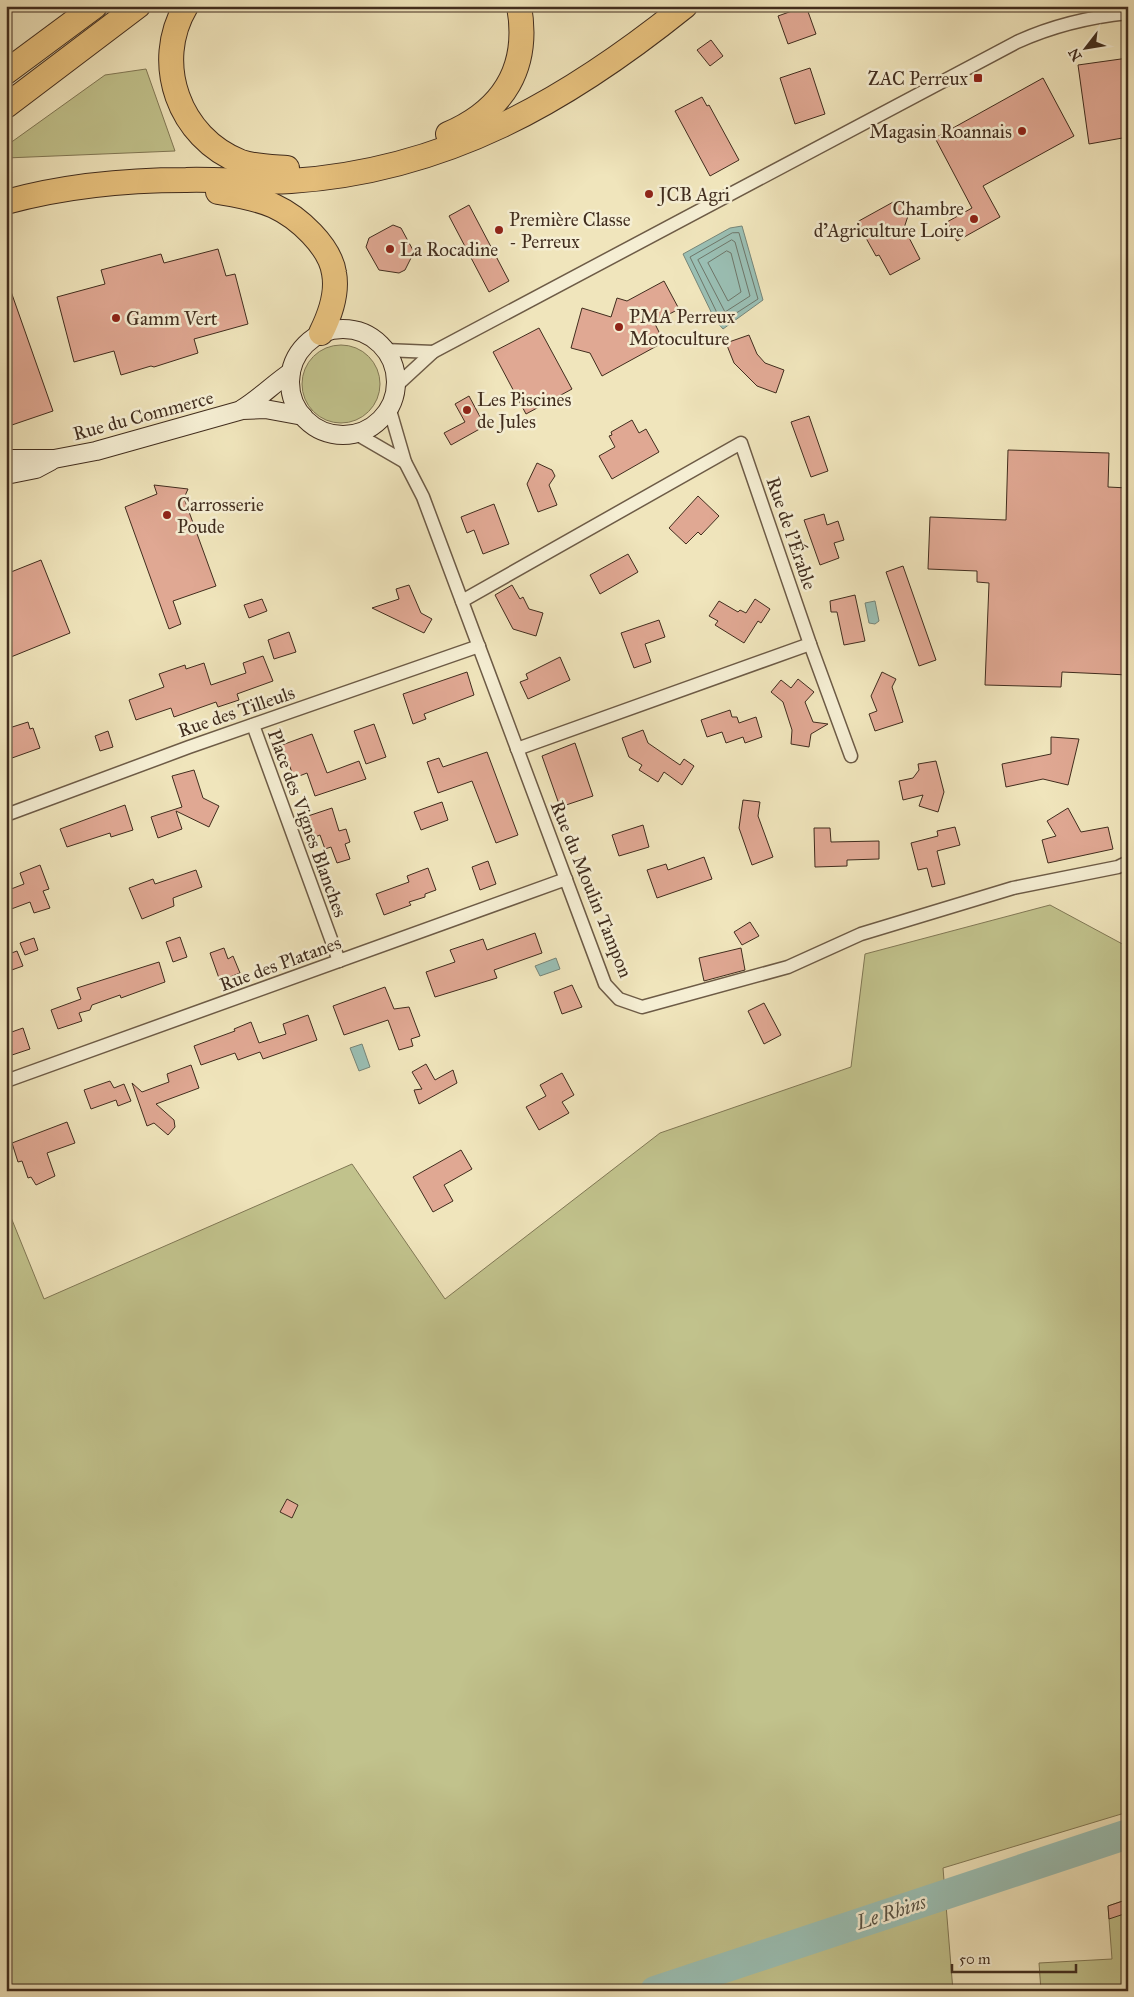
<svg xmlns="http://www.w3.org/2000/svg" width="1134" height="1997" viewBox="0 0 1134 1997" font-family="'IM FELL Great Primer',serif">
<rect width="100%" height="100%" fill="#f0e5bc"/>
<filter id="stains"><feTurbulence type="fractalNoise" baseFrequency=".004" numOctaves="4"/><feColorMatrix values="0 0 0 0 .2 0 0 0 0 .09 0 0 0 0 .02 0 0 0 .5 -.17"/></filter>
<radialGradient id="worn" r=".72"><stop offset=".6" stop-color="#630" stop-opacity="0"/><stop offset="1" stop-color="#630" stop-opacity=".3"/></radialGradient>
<g fill="#c1c28c" stroke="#817855">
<path d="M146 69 175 151 6 158V146L105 75Z"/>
<circle cx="341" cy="384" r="39"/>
<path d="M1050 905 1128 947V1812L943 1868 953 1991H6V1205L44 1299 352 1164 445 1299 660 1133 851 1067 865 954Z"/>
<path d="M1128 1899V1991H1041L1039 1963 1112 1959 1108 1906Z"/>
</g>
<g fill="#9abfb4" stroke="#768578">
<path d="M742 226 763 300 723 329 715 320 683 254 730 228Z"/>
<path d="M875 601 879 621 875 624 869 623 865 603Z"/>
<path d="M556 958 560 969 540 976 535 966Z"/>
<path d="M362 1044 370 1067 359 1071 350 1048Z"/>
</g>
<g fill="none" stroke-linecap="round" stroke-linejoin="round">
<g stroke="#6e7669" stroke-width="1">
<path d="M739 233 758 299 724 321 719 317 690 257 732 233Z"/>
<path d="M732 240 735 242 750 296 725 312 698 260Z"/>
<path d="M727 251 731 253 741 292 728 301 708 263Z"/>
</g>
<path stroke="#9abfb4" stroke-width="30" d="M655 1991 1128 1834"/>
</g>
<g fill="#e0a893" stroke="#412d1e">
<path d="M806 6 816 34 788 44 778 16Z"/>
<path d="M711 40 723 56 710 66 697 50Z"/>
<path d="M1128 58V137L1089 144 1078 65Z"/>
<path d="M810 68 825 114 795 124 780 78Z"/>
<path d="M1043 78 1074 136 983 186 1000 217 957 241 947 222 972 208 935 138Z"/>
<path d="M702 97 707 106 709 105 739 160 710 176 675 111Z"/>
<path d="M895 201 911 207 904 228 920 259 890 275 879 255 876 256 857 222Z"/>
<path d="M469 205 509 281 489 292 449 216Z"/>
<path d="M393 225 401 228 414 252 405 270 399 273 379 270 366 247 369 238Z"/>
<path d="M218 249 226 276 235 274 248 324 194 339 198 353 154 367 151 366 121 375 114 351 74 362 57 297 105 284 101 270 161 254 164 263Z"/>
<path d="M664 281 679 309 654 322 664 342 602 376 590 353 571 348 582 308 611 317 617 298 627 301Z"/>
<path d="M6 283H8L53 411 6 427Z"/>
<path d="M539 328 572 389 526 414 493 352Z"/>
<path d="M749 335 757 354 765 363 784 370 776 393 757 386 734 363 726 343Z"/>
<path d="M469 396 485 426 451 445 444 433 465 422 455 404Z"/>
<path d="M809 416 828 471 811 477 791 422Z"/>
<path d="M632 420 639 433 646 429 659 452 612 479 599 456 615 447 609 436 612 435 611 432Z"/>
<path d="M1008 450 1109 453 1108 487 1128 488V675L1062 672 1061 687 985 685 989 583 977 582V571L928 569 930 517 1006 520Z"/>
<path d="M537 463 552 470 555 476 549 485 557 505 538 512 527 484Z"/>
<path d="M154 485 188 489 184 498 216 586 173 601 181 624 169 629 125 507 157 494Z"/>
<path d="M698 496 719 516 701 535 698 532 686 544 669 528Z"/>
<path d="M494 504 509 544 483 554 474 530 467 533 461 517Z"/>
<path d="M824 514 827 525 838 521 844 540 834 543 839 558 820 565 804 520Z"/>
<path d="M628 554 638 572 600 594 590 575Z"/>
<path d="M41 560 70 633 6 659V574Z"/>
<path d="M903 566 936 660 919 666 886 572Z"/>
<path d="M409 585 421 613 432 619 424 633 372 608 399 599 396 589Z"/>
<path d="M512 585 520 599 523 597 529 609 543 613 536 636 513 629 495 595Z"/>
<path d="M855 595 865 641 844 645 837 612H831L830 601Z"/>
<path d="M262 599 267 611 249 618 244 605Z"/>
<path d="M755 599 770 609 761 623 758 621 744 643 715 625 718 621 709 616 719 601 738 612 740 610 746 613Z"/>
<path d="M659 620 665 637 645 644 651 662 634 668 621 633Z"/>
<path d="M289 632 296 652 274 659 268 640Z"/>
<path d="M263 656 273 681 237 694 239 700 218 707 216 702 174 717 171 708 136 720 129 700 164 687 159 674 185 665 186 669 204 663 211 685 246 673 243 663Z"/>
<path d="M560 657 570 680 528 699 520 682 528 679 526 674Z"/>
<path d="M467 672 474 695 424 714 426 719 413 724 403 694Z"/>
<path d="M882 672 896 679 892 687 903 722 875 731 869 714 877 711 871 696Z"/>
<path d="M798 679 814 692 805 702 813 722 828 724 811 734 809 747 791 744 792 730 783 702 771 692 781 680 791 688Z"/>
<path d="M730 710 732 717H737L739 723 756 717 762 737 745 743 743 737 726 743 722 732 707 737 701 720Z"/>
<path d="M28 722 30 729 33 728 40 748 12 758 6 741V729Z"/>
<path d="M374 724 386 757 366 764 354 731Z"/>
<path d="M643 730 648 743 680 765 684 759 694 766 682 785 664 772 658 782 639 770 642 765 629 757 622 738Z"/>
<path d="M108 731 113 747 100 751 95 736Z"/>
<path d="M312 734 327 773 359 761 366 779 315 796 307 773 294 778 282 745Z"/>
<path d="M1051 737 1079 739 1068 785 1043 779 1006 787 1002 764 1051 754Z"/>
<path d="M575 743 593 796 560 807 542 756Z"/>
<path d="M487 752 518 835 496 843 472 781 438 793 427 762 439 758 443 767Z"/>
<path d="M936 761 944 792 938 812 919 806 923 795 903 800 899 781 913 778 919 770 918 764Z"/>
<path d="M194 770 203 798 219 806 209 827 176 811 182 829 158 838 151 817 182 807 172 776Z"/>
<path d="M743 800 760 802 758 816 773 857 752 865 739 828Z"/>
<path d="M442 802 448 820 421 830 414 812Z"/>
<path d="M125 805 133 830 111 837 110 833 67 847 60 829Z"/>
<path d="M332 808 339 831 346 829 350 842 345 844 350 859 337 863 331 847 325 849 320 835 315 837 308 816Z"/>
<path d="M1068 808 1081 832 1108 827 1113 849 1048 863 1042 840 1056 836 1047 821Z"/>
<path d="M643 825 649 847 619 856 612 835Z"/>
<path d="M955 827 960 845 937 851 945 884 932 887 927 868 918 870 911 843 938 836 937 831Z"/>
<path d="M814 828H830L831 842 879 841V859L847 860V866L815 867Z"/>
<path d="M704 857 712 879 657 898 647 870 666 864 668 870Z"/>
<path d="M488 861 496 884 480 890 472 867Z"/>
<path d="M40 865 49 889 43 891 50 908 34 913 30 902 6 911V891L24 884 20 873Z"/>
<path d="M428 868 436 890 425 894V897L409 902 411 905 384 915 376 894 409 882 407 876Z"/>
<path d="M196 870 202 887 173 898 174 906 142 919 129 888 153 879 155 884Z"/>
<path d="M750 922 759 936 742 945 734 932Z"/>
<path d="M535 933 542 953 494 970 497 978 435 997 426 972 455 962 450 950 483 939 487 950Z"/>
<path d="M180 937 187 957 173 962 166 942Z"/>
<path d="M34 938 38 950 25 955 20 943Z"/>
<path d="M224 948 228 959 233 956 240 973 220 981 210 953Z"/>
<path d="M741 948 745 970 704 981 699 958Z"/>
<path d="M17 951 23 966 6 972V955Z"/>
<path d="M159 962 165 982 121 998 120 995 92 1005 90 1010 79 1013 82 1021 58 1029 51 1010 81 999 77 988Z"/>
<path d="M572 985 582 1007 562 1014 554 992Z"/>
<path d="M385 987 394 1009 409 1007 420 1036 411 1039 413 1046 399 1050 388 1020 344 1035 333 1006Z"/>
<path d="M764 1003 781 1035 764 1044 748 1011Z"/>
<path d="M308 1015 317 1040 263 1059 260 1052 238 1060 235 1053 201 1065 194 1046 235 1031 234 1029 251 1022 259 1043 286 1034 283 1024Z"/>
<path d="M23 1028 30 1049 6 1057V1034Z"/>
<path d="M426 1064 435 1080 453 1070 457 1083 419 1104 414 1090 422 1089 412 1072Z"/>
<path d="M191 1065 199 1088 156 1104 174 1120 175 1127 168 1135 154 1123 147 1126 132 1083 142 1092 169 1082 167 1074Z"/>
<path d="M562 1073 574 1095 562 1102 569 1113 539 1130 526 1107 546 1096 540 1085Z"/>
<path d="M110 1081 114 1088 124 1084 131 1101 118 1106 116 1100 91 1109 84 1090Z"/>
<path d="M67 1122 75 1143 47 1153 55 1176 36 1185 31 1177 28 1178 22 1161 18 1162 12 1143Z"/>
<path d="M461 1150 472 1169 444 1185 453 1201 433 1212 413 1177Z"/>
<path d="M287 1499 298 1505 292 1518 280 1512Z"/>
<path d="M1123 1901 1127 1913 1109 1919 1108 1906Z"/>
</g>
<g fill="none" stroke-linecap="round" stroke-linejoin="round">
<g stroke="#6d5b46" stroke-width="15">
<g id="street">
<path d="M385 350 433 352"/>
<path d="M395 387 433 352 1017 42C1052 26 1089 17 1128 13"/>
<path d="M389 407 405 462 423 497 605 984 619 999 642 1007 788 967 861 934 1013 888 1118 867 1128 862"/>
<path d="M355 433 405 462"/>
<path d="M462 601 741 443 810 644 517 749"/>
<path d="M810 644 851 756"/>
<path d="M253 725 339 961"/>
<path d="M6 815 189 747 479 646"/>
<path d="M6 1081 566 879"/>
</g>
</g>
<g stroke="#412d1e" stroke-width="20">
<g id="secondary">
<circle cx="343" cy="382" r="53"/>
<path d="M242 409C260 398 273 384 291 372"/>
<path d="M6 459H54L96 451 242 410 265 409 303 416"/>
<path d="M6 475 36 469 51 461"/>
</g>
</g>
<g stroke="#412d1e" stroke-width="26">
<g id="highway">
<path d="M186 6C152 63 179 138 241 162 256 167 272 167 287 168"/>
<path d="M6 72 95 6"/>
<path d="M6 106 138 6"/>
<path d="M448 134C504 110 530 67 519 6"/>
<path d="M218 192C236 195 257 198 274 206 298 217 330 246 334 273 338 294 330 315 321 333"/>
<path d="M6 202C64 186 126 180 186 180 221 179 256 183 291 181 446 171 567 101 685 6"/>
</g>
</g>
<use href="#street" stroke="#f5eed3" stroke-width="12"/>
<use href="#secondary" stroke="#f5eed3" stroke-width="18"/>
<use href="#highway" stroke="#e8c27e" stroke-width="24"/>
</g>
<g fill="#8f2418" stroke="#f5eed3" stroke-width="2">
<rect x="973" y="73" width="10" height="10" rx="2.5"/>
<circle cx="1022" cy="131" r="5"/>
<circle cx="649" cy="194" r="5"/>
<circle cx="974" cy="219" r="5"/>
<circle cx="499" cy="230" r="5"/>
<circle cx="390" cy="249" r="5"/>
<circle cx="116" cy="318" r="5"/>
<circle cx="619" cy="327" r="5"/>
<circle cx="467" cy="410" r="5"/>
<circle cx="167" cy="515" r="5"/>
</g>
<g text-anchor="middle" stroke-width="5" stroke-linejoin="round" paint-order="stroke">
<g font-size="19" fill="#412d1e" stroke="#f5eed3" text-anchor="start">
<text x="968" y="85" text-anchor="end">ZAC Perreux</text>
<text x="1012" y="138" text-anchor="end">Magasin Roannais</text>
<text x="659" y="201">JCB Agri</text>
<text x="964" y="215" text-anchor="end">Chambre<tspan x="964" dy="22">d'Agriculture Loire</tspan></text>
<text x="509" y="226">Première Classe<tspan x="509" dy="22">- Perreux</tspan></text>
<text x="400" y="256">La Rocadine</text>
<text x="629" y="323">PMA Perreux<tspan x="629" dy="22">Motoculture</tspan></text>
<text x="126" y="325">Gamm Vert</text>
<text x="477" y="406">Les Piscines<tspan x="477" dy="22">de Jules</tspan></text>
<text x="177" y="511">Carrosserie<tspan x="177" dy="22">Poude</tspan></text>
</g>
<g font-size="19" fill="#412d1e" stroke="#f5eed3">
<text transform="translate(143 415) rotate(-15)" y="7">Rue du Commerce</text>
<text transform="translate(792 533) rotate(71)" y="7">Rue de l’Érable</text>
<text transform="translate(236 711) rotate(-19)" y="7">Rue des Tilleuls</text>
<text transform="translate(308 823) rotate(70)" y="7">Place des Vignes Blanches</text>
<text transform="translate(592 889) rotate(68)" y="7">Rue du Moulin Tampon</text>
<text transform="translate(280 963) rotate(-20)" y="7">Rue des Platanes</text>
</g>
<g font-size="20" font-style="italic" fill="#575244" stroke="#f5eed3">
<text transform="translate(891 1912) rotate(-18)" y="7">Le Rhins</text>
</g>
</g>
<rect width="1134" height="1997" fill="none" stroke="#f0e5bc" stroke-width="25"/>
<rect x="8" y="8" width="1119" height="1982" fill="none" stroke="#412d1e" stroke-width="2.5"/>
<rect x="12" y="12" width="1109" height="1972" fill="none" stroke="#412d1e"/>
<g transform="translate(1086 48) rotate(239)" stroke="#f5eed3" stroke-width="4" paint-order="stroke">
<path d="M0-4L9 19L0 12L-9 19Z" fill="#412d1e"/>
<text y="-8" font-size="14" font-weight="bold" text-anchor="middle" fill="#412d1e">N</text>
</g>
<path d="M952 1964v8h124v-8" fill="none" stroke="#412d1e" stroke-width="2.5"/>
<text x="959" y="1964" font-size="15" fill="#412d1e" stroke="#f5eed3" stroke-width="4" paint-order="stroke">50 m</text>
<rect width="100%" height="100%" filter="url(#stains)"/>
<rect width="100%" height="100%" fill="url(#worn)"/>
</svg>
